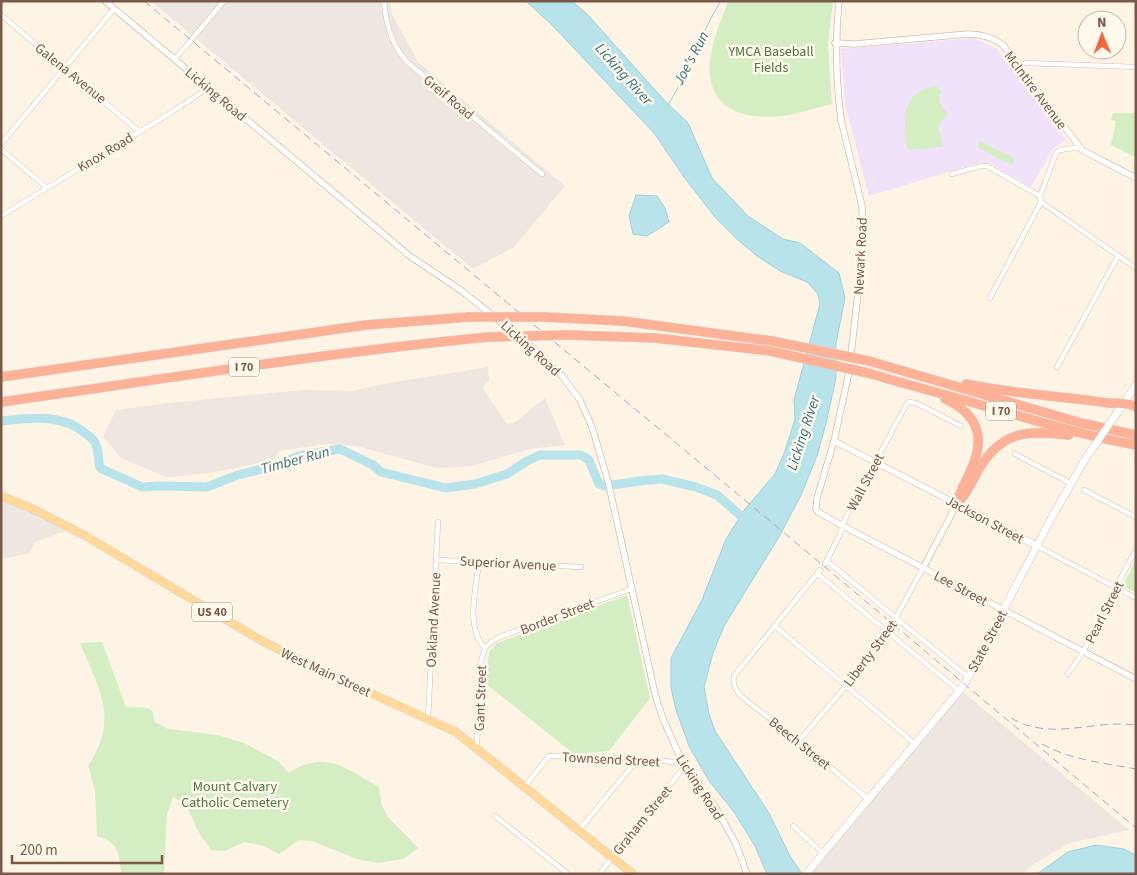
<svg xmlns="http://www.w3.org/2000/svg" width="1137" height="875" viewBox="0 0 1137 875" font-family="'Source Sans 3',sans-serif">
<rect width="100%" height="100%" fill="#fef4e5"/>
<g fill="#eee6e0">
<path d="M151 1H390L392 14 418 62 565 186 514 247 473 269Z"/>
<path d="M488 367 489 381 482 387 507 424 514 423 545 398 565 445 530 449 471 466 436 468 357 446 325 444 279 451 274 460 210 473 166 477 121 458 103 437 116 410 169 403 303 390 353 391 378 385Z"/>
<path d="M1 500 39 514 68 530 35 542 30 553 1 559Z"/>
<path d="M963 692 1129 830 1070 843 1032 865 1023 874H810Z"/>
</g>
<path fill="#f1e2fb" d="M974 38 997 49 1066 140 1053 149 1031 187 989 163 981 162 869 196 845 105 841 49Z"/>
<g fill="#d4edc2">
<path d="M728 1H833L828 44 832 104C817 107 802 113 788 115 737 122 700 106 712 49 715 33 723 17 728 1Z"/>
<path d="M936 86 941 91C936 101 941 107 948 113L938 126 943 147 907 150C904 122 899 92 936 86Z"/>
<path d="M1136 101V171L1133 169 1135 157 1111 145 1116 121 1111 120 1113 113H1135Z"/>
<path d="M980 141 1015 158 1011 165 977 147Z"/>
<path d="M1136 559V593L1123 586Z"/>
<path d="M627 595 650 698 609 751 574 754 485 683 489 652 497 643Z"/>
<path d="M102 642 126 707 148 708 152 711 155 722 168 729 217 735 244 743 278 761 289 773C325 749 347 769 379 787L381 803 387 816 418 848 403 859 378 863 357 859 312 841 299 840 279 854 264 846 244 842 225 851 211 850C207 843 201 837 197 829 191 815 188 804 173 797L167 814 164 874H122C117 851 121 844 97 836L95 790 88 766C119 718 100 691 80 643Z"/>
</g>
<g fill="#b8e3ea" stroke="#9dd3dc">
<path d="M526 1H572L588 15 664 100 688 123 712 178 748 216 783 239 800 243 839 273 845 298 836 343V378L827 419 817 456 801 495 779 537 724 626 713 653 704 687 709 714 715 731 769 813 790 856 802 874H767L755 846 734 812 709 781 689 746 676 710 671 688V658L702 600 726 539 745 509 775 474 785 451 795 419 794 400 820 304 818 294 807 282 780 271 757 256 738 240 714 216 684 177 654 133 553 26Z"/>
<path d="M636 195 657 196 665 208 669 222 647 236 633 234 629 216Z"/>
<path d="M1096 845 1124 849 1136 855V874H1037L1068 852Z"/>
</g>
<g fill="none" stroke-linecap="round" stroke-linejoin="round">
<path stroke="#9dd3dc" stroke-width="1" d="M668 105C689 72 700 34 721 1"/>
<path stroke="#b8e3ea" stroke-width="9" d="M1 421C30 418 63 413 86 434 90 437 95 440 96 445 99 452 98 460 100 468L142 487 161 486 207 487 238 475 278 465 298 456 340 449 373 465 381 472 446 488 475 484 507 474 527 461 540 455H581L589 460 599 484 605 486 640 481 662 479 696 487 717 495 748 522"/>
<g stroke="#d4bdad" stroke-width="5.5">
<g id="minor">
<path d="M384 1C386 25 391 43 407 62L542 174"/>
<path d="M1 15 140 132"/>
<path d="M175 59 224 1"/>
<path d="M1018 66 1026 63 1136 67"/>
<path d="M1 144 114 9"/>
<path d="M1 149 46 187"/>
<path d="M952 174 981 166H987L1040 196"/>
<path d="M1041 202 1136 268"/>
<path d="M1 216 172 112 208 88"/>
<path d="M990 298 1041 202 1040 196 1056 153 1060 150 1080 147"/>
<path d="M1057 367 1118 256"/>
<path d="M1015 454 1070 483"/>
<path d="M1084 490 1136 517"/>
<path d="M1037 546 1136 598"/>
<path d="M436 560 581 567"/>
<path d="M827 561 968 677"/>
<path d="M825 564 840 534 845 519 906 405 909 402 916 403 961 426"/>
<path d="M820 570 734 676C732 685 736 691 742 697L799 741 869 800"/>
<path d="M818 574 959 691"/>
<path d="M775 626 914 743"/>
<path d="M485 648 491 642 502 636 631 589"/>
<path d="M1068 674 1083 652 1136 549"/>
<path d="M428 719 438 522"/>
<path d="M799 741 846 686 888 632 923 568"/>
<path d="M477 748 480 665 485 648C465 628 476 588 479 562"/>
<path d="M525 786 549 756 638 759 674 762 681 759"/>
<path d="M495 816 568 874"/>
<path d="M793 826 823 853"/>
<path d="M579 830 638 759"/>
<path d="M599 874 685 766"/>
</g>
</g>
<g stroke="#d4bdad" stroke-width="7">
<g id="tertiary">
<path d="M105 1 411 257 462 291 534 349 562 376 580 400 592 427 608 481 655 694 663 719 681 759 716 808 736 844 747 874"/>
<path d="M839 1C835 41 836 80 841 120L862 206 863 249 849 372 834 441 817 498 816 509 818 512 843 526 1136 679"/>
<path d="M835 43 855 44 968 34C981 34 992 37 1003 45L1082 150 1136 178"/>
<path d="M834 441 957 504 923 568"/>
</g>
</g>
<g stroke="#d7bdaa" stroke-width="8">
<g id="secondary">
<path d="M1117 413 1136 385"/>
<path d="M957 504 1037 546"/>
<path d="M806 874 964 685 1053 515 1086 458"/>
</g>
</g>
<g stroke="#dcd4cf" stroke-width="9">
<path id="primary" d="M1 496 33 509 84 535 262 641 333 676 456 732 633 874"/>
</g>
<g stroke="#dcd4cf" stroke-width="10">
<g id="motorway">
<path d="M544 317 623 321 772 341"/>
<path d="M567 335 655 338 770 351"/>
<path d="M869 361 1081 423 1136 435"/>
<path d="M868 373C908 385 948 395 988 407 1037 421 1086 436 1136 445"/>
<path d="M1 377 366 325 469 317"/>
<path d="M966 384C1013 394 1061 396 1109 403 1118 404 1128 402 1136 407"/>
<path d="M945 399C979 414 986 439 970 472 965 483 959 492 957 504"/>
<path d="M1 402C163 379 325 353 488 337"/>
<path d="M957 504C967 494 972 481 979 469 1002 430 1029 430 1069 435"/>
</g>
</g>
<use href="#minor" stroke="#fff" stroke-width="4.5"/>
<use href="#tertiary" stroke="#fff" stroke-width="5.5"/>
<use href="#secondary" stroke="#fff" stroke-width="7"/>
<use href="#primary" stroke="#ffd99b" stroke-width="8"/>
<use href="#motorway" stroke="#fdb197" stroke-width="9"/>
<g stroke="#b7a2c9" stroke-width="1" stroke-dasharray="8 5" stroke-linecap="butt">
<path d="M144 1 782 531 1136 828"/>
<path d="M1011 718C1052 742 1092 719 1136 725"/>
<path d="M1042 744C1071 760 1104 763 1136 769"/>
</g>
<g stroke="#d7bdaa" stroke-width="8" stroke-linecap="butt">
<path id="secondary-bridge" d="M1086 458 1117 413"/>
</g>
<g stroke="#dcd4cf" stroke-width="10" stroke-linecap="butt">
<g id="motorway-bridge">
<path d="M469 317H544"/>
<path d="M488 337 567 335"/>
<path d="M772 341 869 361"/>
<path d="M770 351 868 373"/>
</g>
</g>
<use href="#secondary-bridge" stroke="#fff" stroke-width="7"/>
<use href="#motorway-bridge" stroke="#fdb197" stroke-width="9"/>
</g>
<g text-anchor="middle" stroke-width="5" stroke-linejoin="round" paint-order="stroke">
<g fill="#fff8ed" stroke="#a2897a" stroke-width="1">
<rect x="229" y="357.5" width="30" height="19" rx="4"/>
<rect x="986" y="401.5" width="30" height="19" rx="4"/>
<rect x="192" y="602.5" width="40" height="19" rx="4"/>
</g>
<g font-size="12" font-weight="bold" fill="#7a5948">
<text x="244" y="371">I 70</text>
<text x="1001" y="415">I 70</text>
<text x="212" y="616">US 40</text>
</g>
<g font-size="14" fill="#4f7a3c" stroke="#fff8ed">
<text x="771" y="56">YMCA Baseball<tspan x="771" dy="16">Fields</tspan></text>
<text x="235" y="791">Mount Calvary<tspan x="235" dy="16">Catholic Cemetery</tspan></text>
</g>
<g font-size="14" fill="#7a5948" stroke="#fff8ed">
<text transform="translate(71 73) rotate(39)" y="5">Galena Avenue</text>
<text transform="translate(1036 90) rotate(53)" y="5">McIntire Avenue</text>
<text transform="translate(216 94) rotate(40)" y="5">Licking Road</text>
<text transform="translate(449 97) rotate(40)" y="5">Greif Road</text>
<text transform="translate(105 152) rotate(-31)" y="5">Knox Road</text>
<text transform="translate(860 256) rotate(-87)" y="5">Newark Road</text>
<text transform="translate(531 348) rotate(42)" y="5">Licking Road</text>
<text transform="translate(865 482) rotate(-62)" y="5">Wall Street</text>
<text transform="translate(985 519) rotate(28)" y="5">Jackson Street</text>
<text transform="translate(508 563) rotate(3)" y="5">Superior Avenue</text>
<text transform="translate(961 588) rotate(28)" y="5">Lee Street</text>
<text transform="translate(1104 612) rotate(-63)" y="5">Pearl Street</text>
<text transform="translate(557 616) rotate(-21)" y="5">Border Street</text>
<text transform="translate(433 620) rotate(-87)" y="5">Oakland Avenue</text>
<text transform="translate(987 641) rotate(-62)" y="5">State Street</text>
<text transform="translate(870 653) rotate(-53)" y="5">Liberty Street</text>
<text transform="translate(326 672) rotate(25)" y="5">West Main Street</text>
<text transform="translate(480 698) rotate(-88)" y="5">Gant Street</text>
<text transform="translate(800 743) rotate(39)" y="5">Beech Street</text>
<text transform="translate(611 759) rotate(3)" y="5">Townsend Street</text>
<text transform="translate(700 787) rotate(57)" y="5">Licking Road</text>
<text transform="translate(642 820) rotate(-51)" y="5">Graham Street</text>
</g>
<g font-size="15" font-style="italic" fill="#3a7680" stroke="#fff8ed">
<text transform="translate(691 58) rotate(-62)" y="5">Joe's Run</text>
<text transform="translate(624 74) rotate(48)" y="5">Licking River</text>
<text transform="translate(803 433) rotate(-72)" y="5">Licking River</text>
<text transform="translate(295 460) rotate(-15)" y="5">Timber Run</text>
</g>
</g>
<rect width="1137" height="875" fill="none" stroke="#7a5948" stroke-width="5"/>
<g transform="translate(1102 35) rotate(359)"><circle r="24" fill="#fff8ed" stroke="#cab8ab"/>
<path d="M0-4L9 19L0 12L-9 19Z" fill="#f26641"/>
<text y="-8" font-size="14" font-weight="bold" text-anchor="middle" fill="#7a5948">N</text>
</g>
<path d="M12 855v8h150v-8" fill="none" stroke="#7a5948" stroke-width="2.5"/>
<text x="20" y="855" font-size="15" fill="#7a5948" stroke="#fff8ed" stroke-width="4" paint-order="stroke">200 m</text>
</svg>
